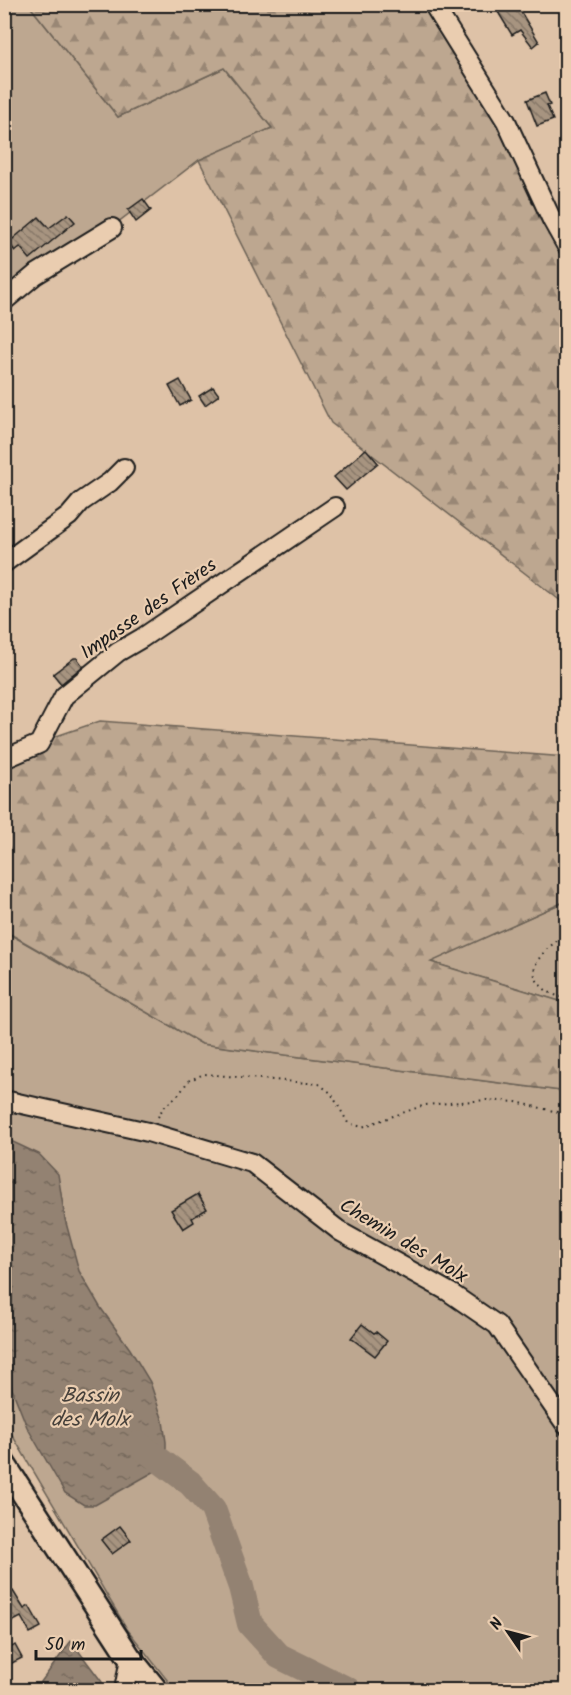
<svg xmlns="http://www.w3.org/2000/svg" width="571" height="1695" viewBox="0 0 571 1695" font-family="Kalam,sans-serif">
<defs>
<pattern id="forest-firs" width="22" height="20" patternUnits="userSpaceOnUse" patternTransform="scale(1.5)"><rect width="22" height="20" fill="#bda790"/><path d="M5 1l3.5 6h-7zM16 11l3.5 6h-7z" fill="#998775"/></pattern>
<pattern id="water-ripples" width="26" height="14" patternUnits="userSpaceOnUse" patternTransform="scale(1.5)"><rect width="26" height="14" fill="#938272"/><path d="M2 4q2-2 4 0t4 0M15 11q2-2 4 0t4 0" fill="none" stroke="#776a5d"/></pattern>
<pattern id="building-back-hatch" width="6" height="6" patternUnits="userSpaceOnUse" patternTransform="scale(1.5)"><rect width="6" height="6" fill="#a79480"/><path d="M-1 5l2 2M0 0l6 6M5-1l2 2" fill="none" stroke="#877868"/></pattern>
</defs>
<rect width="100%" height="100%" fill="#dec2a7"/>
<filter id="ink" filterUnits="userSpaceOnUse"><feTurbulence type="fractalNoise" baseFrequency=".0167" numOctaves="2"/><feDisplacementMap in="SourceGraphic" scale="12" xChannelSelector="R" yChannelSelector="G"/><feConvolveMatrix kernelMatrix="1 2 1 2 8 2 1 2 1" color-interpolation-filters="sRGB"/></filter>
<g filter="url(#ink)">
<g fill="#bda790" stroke="#6c6256" stroke-width="1.5">
<path d="M5 5H29L118 117 224 68 272 128 199 160 14 302 5 288Z"/>
<path d="M566 901V1003L430 962Z"/>
<path d="M4 931 202 1044 561 1091 566 1086V1690H175L127 1629 5 1423Z"/>
</g>
<g fill="url(#forest-firs)" stroke="#6c6256" stroke-width="1.5">
<path d="M29 5H445L524 136 566 233V605L331 423 199 160 272 128 224 68 118 117Z"/>
<path d="M100 721 566 757V901L431 962 566 1003V1086L561 1091 202 1044 5 931 4 754Z"/>
</g>
<g fill="url(#water-ripples)" stroke="#635950" stroke-width="1.5">
<path d="M5 1142H13L39 1154 58 1174 65 1219 79 1271 100 1307 130 1349 150 1382 163 1421 166 1442V1465L95 1505H84L65 1493 27 1427 12 1389 4 1352Z"/>
<path d="M71 1641 102 1682 96 1690H35Z"/>
</g>
<g fill="none" stroke-linecap="round" stroke-linejoin="round">
<path stroke="#938272" stroke-width="26" d="M138 1444 190 1483 213 1509 241 1587 250 1624 279 1656 348 1690"/>
</g>
<g fill="url(#building-back-hatch)" stroke="#1c1c1c" stroke-width="1.5">
<path d="M511 4H516L539 42 533 47 520 30 512 35 498 12Z"/>
<path d="M545 93 550 105 547 106 553 120 537 126 527 100Z"/>
<path d="M143 199 151 210 136 222 128 210Z"/>
<path d="M68 214 75 222 30 259 20 247 15 251 8 243 39 217 49 228Z"/>
<path d="M180 380 191 400 180 406 169 386Z"/>
<path d="M213 387 219 395 205 405 199 396Z"/>
<path d="M366 449 378 463 346 490 334 477Z"/>
<path d="M74 658H77L83 666 61 684 53 674Z"/>
<path d="M198 1194 207 1209 192 1218 194 1222 183 1229 171 1210Z"/>
<path d="M362 1324 374 1333 376 1332 387 1341 375 1356 351 1338Z"/>
<path d="M120 1526 131 1540 112 1554 101 1540Z"/>
<path d="M13 1591 24 1609 29 1606 41 1627 30 1633 21 1617 4 1626V1596Z"/>
<path d="M4 1633 12 1647 15 1645 22 1658 4 1667Z"/>
</g>
<g fill="none" stroke-linecap="round" stroke-linejoin="round">
<g stroke="#1c1c1c" stroke-width="22">
<g id="minor">
<path d="M433 4 506 121 552 220 566 245"/>
<path d="M4 301 35 275 112 228"/>
<path d="M4 563 69 516 81 502 110 482 124 468"/>
<path d="M4 759 39 744 64 696 118 652 142 638 335 507"/>
<path d="M4 1100 148 1132 252 1163 341 1232 449 1292 497 1325 566 1425"/>
<path d="M124 1690 130 1658"/>
</g>
</g>
<g stroke="#1c1c1c" stroke-width="27">
<path id="major" d="M4 1464 130 1658 156 1690"/>
</g>
<g stroke="#1c1c1c" stroke-width="2" stroke-dasharray="1.5 4.5" stroke-linecap="butt">
<path d="M566 933C554 944 524 963 538 982 545 992 555 996 566 998"/>
<path d="M158 1117 163 1108 180 1093 188 1081 204 1074 319 1084 331 1093 348 1123 362 1127 425 1105 486 1100 516 1102 566 1114"/>
</g>
<use href="#minor" stroke="#eacdb0" stroke-width="18"/>
<use href="#major" stroke="#eacdb0" stroke-width="22"/>
</g>
</g>
<g text-anchor="middle" stroke-width="4.5" stroke-linejoin="round" paint-order="stroke">
<g font-size="20" fill="#1c1c1c" stroke="#eacdb0">
<text transform="translate(148 608) rotate(-35)" y="7">Impasse des Frères</text>
<text transform="translate(404 1240) rotate(31)" y="7">Chemin des Molx</text>
</g>
<g font-size="21" font-style="italic" fill="#46403a" stroke="#eacdb0">
<text x="90" y="1402">Bassin<tspan x="90" dy="24">des Molx</tspan></text>
</g>
</g>
<rect width="571" height="1695" fill="none" stroke="#eacdb0" stroke-width="24"/>
<rect x="12" y="12" width="547" height="1671" fill="none" stroke="#1c1c1c" stroke-width="2" filter="url(#ink)"/>
<g transform="translate(508 1632) rotate(305)" stroke="#eacdb0" stroke-width="4.5" paint-order="stroke">
<path d="M0-4.5L10 22L0 15L-10 22Z" fill="#1c1c1c"/>
<text y="-9" font-size="16" font-weight="bold" text-anchor="middle" fill="#1c1c1c">N</text>
</g>
<path d="M36 1650v9h105v-9" fill="none" stroke="#1c1c1c" stroke-width="3"/>
<text x="45" y="1650" font-size="18" fill="#1c1c1c" stroke="#eacdb0" stroke-width="4.5" paint-order="stroke">50 m</text>
</svg>
